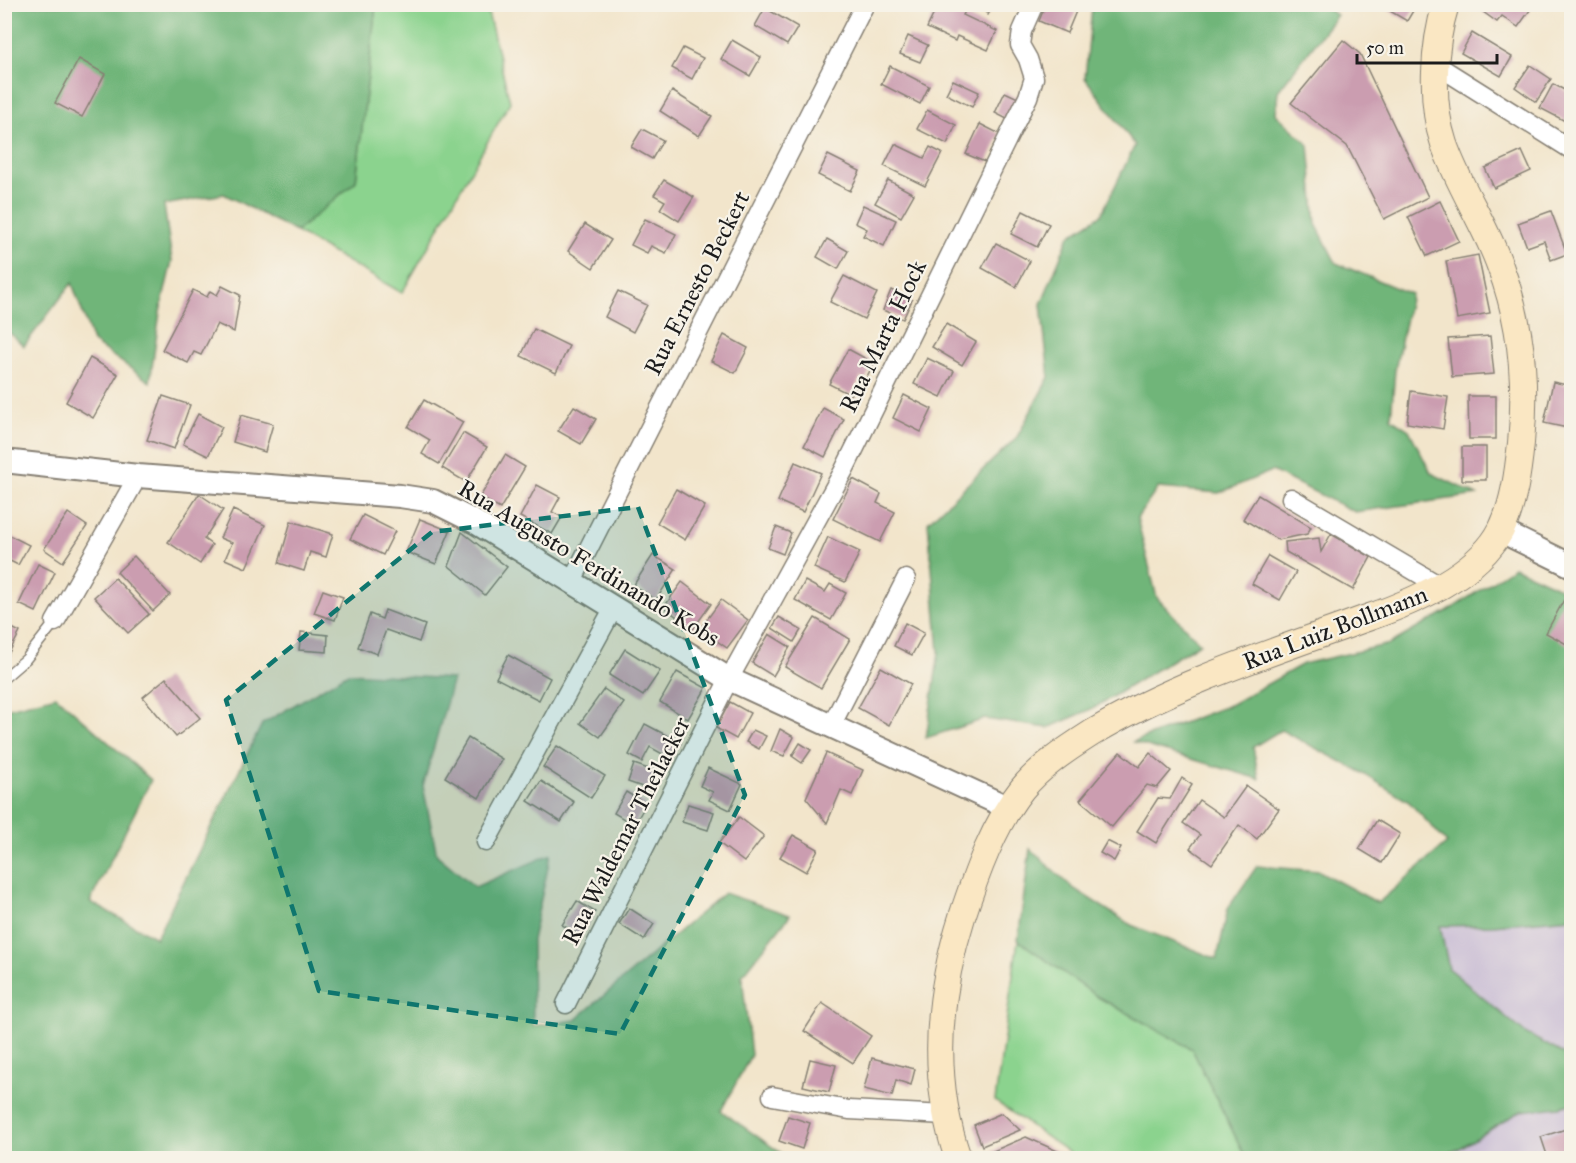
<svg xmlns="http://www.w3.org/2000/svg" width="1576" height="1163" viewBox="0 0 1576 1163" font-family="'IM FELL Great Primer',serif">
<rect width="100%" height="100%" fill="#f7f3e8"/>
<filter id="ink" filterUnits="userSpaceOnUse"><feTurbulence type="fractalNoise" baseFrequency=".0167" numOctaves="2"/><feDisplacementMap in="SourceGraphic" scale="12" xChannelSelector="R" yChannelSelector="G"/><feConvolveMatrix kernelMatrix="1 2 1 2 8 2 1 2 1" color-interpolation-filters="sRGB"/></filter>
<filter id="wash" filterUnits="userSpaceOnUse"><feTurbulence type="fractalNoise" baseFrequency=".008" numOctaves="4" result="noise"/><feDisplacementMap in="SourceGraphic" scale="24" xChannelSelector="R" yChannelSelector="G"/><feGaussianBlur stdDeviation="1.35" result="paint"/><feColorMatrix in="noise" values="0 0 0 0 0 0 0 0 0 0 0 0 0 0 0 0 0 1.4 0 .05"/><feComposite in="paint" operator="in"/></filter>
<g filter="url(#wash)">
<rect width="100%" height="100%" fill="#f2e5cb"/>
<path fill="#cbbfd5" d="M1571 853V1158H1266L1417 890Z"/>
<g fill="#8bd38e" stroke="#547855" stroke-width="1.5">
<path d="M376 5H497L487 9 510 102 402 293 296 232 356 181Z"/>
<path d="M1018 940 1098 997 1192 1049 1246 1158H1077L995 1101Z"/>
</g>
<g fill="#70b579" stroke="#46684a" stroke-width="1.5">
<path d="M4 5H376L356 181 296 232 224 194 164 205 172 261 160 312 150 382 93 342 72 283 24 346 5 329Z"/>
<path d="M1095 5 1319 4 1337 15 1278 91 1276 114 1309 145 1316 224 1336 263 1411 294 1395 370 1391 418 1409 430 1431 473 1477 495 1355 512 1272 471 1219 493 1158 488 1137 518 1157 598 1200 643 1094 708 1048 728 985 719 926 738 939 652 928 522 1017 437 1049 377 1041 304 1069 236 1101 215 1135 145 1085 78 1092 8Z"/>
<path d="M1514 567 1571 593V918L1493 925 1440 926 1449 969 1525 1033 1571 1058V1104L1560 1107 1521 1111 1460 1148 1438 1158H1246L1192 1049 1098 997 1018 940 1030 849 1073 888 1131 925 1217 959 1228 908 1257 866 1319 871 1378 903 1447 843 1409 802 1361 772 1281 730 1253 747 1259 779 1133 742 1232 704 1303 664 1390 644 1454 607Z"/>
<path d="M348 673 453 679 423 786 437 855 475 887 551 854 532 940 533 1026 575 1020 724 893 790 915 742 976 751 1055 721 1111 781 1153 784 1158H5V709L56 696 151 780 90 902 156 938 262 724Z"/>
</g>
<g id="blocks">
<g fill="#cb9db0">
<path d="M799 4H814L811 10Z"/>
<path d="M978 4H994L988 15Z"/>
<path d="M1046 4H1079L1067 33 1039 21Z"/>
<path d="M1378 4H1417L1407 21Z"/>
<path d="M1481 4H1532L1533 6 1518 27 1502 16 1497 22 1479 9Z"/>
<path d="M938 5H958L967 8 963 15 997 31 988 50 957 36 955 41 927 28Z"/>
<path d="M765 8 798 27 787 45 755 26Z"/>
<path d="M1472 33 1512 57 1501 76 1461 53Z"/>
<path d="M908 36 928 45 920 62 900 54Z"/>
<path d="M732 40 761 57 750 76 721 59Z"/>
<path d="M1343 40 1360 54 1428 197 1384 219 1347 146 1291 103Z"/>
<path d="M683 48 703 58 692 79 672 68Z"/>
<path d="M79 59 105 74 82 117 55 103Z"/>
<path d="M1530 65 1551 79 1536 102 1515 87Z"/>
<path d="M890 66 929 86 920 104 881 84Z"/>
<path d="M953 80 979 92 972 107 946 94Z"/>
<path d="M1553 84 1572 94V114L1567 122 1540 108Z"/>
<path d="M672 91 712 116 699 136 660 111Z"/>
<path d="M1005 92 1018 98 1007 119 995 113Z"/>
<path d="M927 110 956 125 947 144 917 129Z"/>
<path d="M980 124 1000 134 987 163 966 154Z"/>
<path d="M642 129 663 140 652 159 631 147Z"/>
<path d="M895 144 924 158 930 147 942 153 925 186 884 166Z"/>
<path d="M1522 151 1531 171 1494 188 1485 168Z"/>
<path d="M828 155 860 171 850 191 818 175Z"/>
<path d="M664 180 694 197 679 221 660 209 665 201 654 195Z"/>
<path d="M888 180 914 194 901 217 875 203Z"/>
<path d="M1440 201 1459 241 1427 256 1408 217Z"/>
<path d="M863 205 896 220 884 246 863 236 867 229 855 223Z"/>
<path d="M1023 211 1049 224 1037 247 1011 234Z"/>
<path d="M1551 211 1567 254 1551 260 1544 241 1527 247 1518 223Z"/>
<path d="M645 219 676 234 666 253 651 246 647 253 631 245Z"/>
<path d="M585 224 611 240 593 268 568 251Z"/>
<path d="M827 239 848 251 838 269 817 257Z"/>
<path d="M996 243 1030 261 1016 287 982 268Z"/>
<path d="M1478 255 1490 313 1457 319 1446 261Z"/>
<path d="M844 276 877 293 864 319 830 302Z"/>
<path d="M222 286 240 295 234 332 217 324 201 355 194 352 188 363 162 350 193 290 207 297 210 291 217 295Z"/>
<path d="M891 290 912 300 903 319 883 310Z"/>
<path d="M618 291 647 305 633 332 605 317Z"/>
<path d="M946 324 976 342 962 365 932 347Z"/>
<path d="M534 329 569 346 556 373 521 356Z"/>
<path d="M724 335 748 348 735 373 711 361Z"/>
<path d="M1490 336 1494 374 1452 377 1448 339Z"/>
<path d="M848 349 874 363 865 380 861 377 851 395 829 384Z"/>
<path d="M90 358 118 374 93 418 66 402Z"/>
<path d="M927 358 954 371 941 397 914 384Z"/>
<path d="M1553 382 1572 386V429L1544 423Z"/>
<path d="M1411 391 1448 397 1443 429 1407 423Z"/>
<path d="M904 395 932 409 921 432 893 418Z"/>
<path d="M163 396 190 405 174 449 147 440Z"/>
<path d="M1468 396H1496V439H1469Z"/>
<path d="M424 400 463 422 439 464 422 454 430 440 408 427Z"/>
<path d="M574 406 596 419 581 444 558 431Z"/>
<path d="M823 408 844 419 825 457 804 446Z"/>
<path d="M198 414 222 427 208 456 183 444Z"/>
<path d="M241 415 273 424 265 452 233 442Z"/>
<path d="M463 433 487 447 466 482 442 468Z"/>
<rect x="1462" y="447" width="24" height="33"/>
<path d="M505 455 525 467 500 509 480 497Z"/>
<path d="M795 462 821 473 803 512 778 501Z"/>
<path d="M853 479 881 494 877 503 895 512 880 542 833 519Z"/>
<path d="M537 485 560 497 552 512 562 517 552 534 520 517Z"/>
<path d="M676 489 705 506 685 540 657 523Z"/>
<path d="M199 494 223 510 204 539 212 545 200 564 168 542Z"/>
<path d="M1258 495 1311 527 1307 534 1278 540 1243 519Z"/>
<path d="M233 510 265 525 246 568 225 559 232 543 220 538Z"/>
<path d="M68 513 87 526 63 562 44 549Z"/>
<path d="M363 515 395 531 383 555 350 539Z"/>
<path d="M420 519 450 531 436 564 406 552Z"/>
<path d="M291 521 333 534 326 557 310 552 304 571 279 563Z"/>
<path d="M776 527 791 533 783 554 768 548Z"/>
<path d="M462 532 507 567 485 595 449 566Z"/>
<path d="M5 533 29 545 18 565 4 558Z"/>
<path d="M1331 534 1371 557 1353 590 1286 552 1285 542 1319 538 1321 552Z"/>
<path d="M828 537 860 552 845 582 814 568Z"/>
<path d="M653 555 676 569 656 600 633 586Z"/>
<path d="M134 556 170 595 153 611 117 572Z"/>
<path d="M1268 556 1296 572 1280 600 1252 584Z"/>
<path d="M38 564 55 572 36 612 19 604Z"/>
<path d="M115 578 149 614 128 633 94 597Z"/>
<path d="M805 581 825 592 830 584 846 593 831 620 795 600Z"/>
<path d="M682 582 711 604 693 629 664 607Z"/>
<path d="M323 590 343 597 335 620 314 613Z"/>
<path d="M1566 596 1572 599V647L1546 633Z"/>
<path d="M721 600 748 620 727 648 700 629Z"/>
<path d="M385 610 425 625 419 642 386 630 377 654 358 647 370 614 382 619Z"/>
<path d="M779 617 801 630 794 642 772 628Z"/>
<path d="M815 618 850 639 821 688 785 667Z"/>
<path d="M905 623 924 633 912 655 894 646Z"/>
<path d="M4 624 20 632 4 662Z"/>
<path d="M301 632 328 635 327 652 299 650Z"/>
<path d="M769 634 790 647 773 676 752 663Z"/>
<path d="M625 649 660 671 643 696 609 675Z"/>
<path d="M508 655 550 678 539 700 496 678Z"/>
<path d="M881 667 911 684 889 725 858 708Z"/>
<path d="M677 672 706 688 688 719 660 702Z"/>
<path d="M166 678 200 718 176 737 143 697Z"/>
<path d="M604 689 624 703 600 737 580 723Z"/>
<path d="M730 702 750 713 736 739 716 728Z"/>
<path d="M645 724 681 743 668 757 650 747 642 762 629 755Z"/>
<path d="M780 729 794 737 784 756 771 751Z"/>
<path d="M753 730 766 736 759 749 746 742Z"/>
<path d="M468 738 502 759 479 798 445 777Z"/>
<path d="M800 743 811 750 802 763 792 756Z"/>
<path d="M557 746 605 776 591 798 543 767Z"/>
<path d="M1120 752 1139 767 1150 753 1171 771 1157 788 1147 785 1112 827 1080 800Z"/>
<path d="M826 753 863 770 852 795 841 790 827 823 806 798Z"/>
<path d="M634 764 657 772 651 790 628 782Z"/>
<path d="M708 768 742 784 730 810 709 800 713 792 700 786Z"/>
<path d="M1182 778 1192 785 1156 843 1137 831 1158 798 1170 799Z"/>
<path d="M541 781 574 802 561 822 528 801Z"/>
<path d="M1246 786 1279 809 1257 839 1239 825 1212 864 1190 848 1200 835 1183 823 1199 800 1224 817Z"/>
<path d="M626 792 646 804 634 825 614 813Z"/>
<path d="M688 804 714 812 708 830 682 822Z"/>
<path d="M739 817 764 836 744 862 719 843Z"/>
<path d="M1377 820 1400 834 1382 863 1359 849Z"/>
<path d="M793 835 818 849 806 872 780 857Z"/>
<path d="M1107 841 1121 848 1114 861 1100 853Z"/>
<path d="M577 901 595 912 581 936 562 925Z"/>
<path d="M629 908 654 924 644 940 619 924Z"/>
<path d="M822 1003 871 1036 853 1063 804 1031Z"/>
<path d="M872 1058 915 1069 911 1085 896 1080 892 1096 864 1089Z"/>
<path d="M810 1059 836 1065 829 1092 803 1086Z"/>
<path d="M1002 1113 1020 1130 982 1146 974 1125Z"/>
<path d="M788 1116 810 1123 802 1149 779 1141Z"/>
<path d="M1572 1127V1158H1548L1541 1137Z"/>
<path d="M1026 1137 1064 1154 1054 1158H987L984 1155Z"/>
</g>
</g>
</g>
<g filter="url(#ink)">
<use href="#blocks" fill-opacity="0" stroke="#878074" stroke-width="1.5"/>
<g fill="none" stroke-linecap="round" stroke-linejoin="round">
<g stroke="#878074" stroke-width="12">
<path id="service" d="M4 678 26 659 55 622"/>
</g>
<g stroke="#878074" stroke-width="21">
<g id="minor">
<path d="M1435 64 1572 150"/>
<path d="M1291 498 1440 586"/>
<path d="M571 583 865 4"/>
<path d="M55 622 138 476"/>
<path d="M831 726 906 579"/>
<path d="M486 842 613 609"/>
<path d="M566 1004 729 679 844 470 1028 97 1034 78 1028 59 1020 45 1022 31 1034 4"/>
<path d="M772 1096 849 1110 946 1115"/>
</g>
</g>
<g stroke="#878074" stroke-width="26">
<g id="tertiary">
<path d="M4 461 138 476 400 496 433 501 475 522 729 679 1009 808"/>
<path d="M1501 531 1572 566"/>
</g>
</g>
<g stroke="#878074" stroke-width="28">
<path id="secondary" d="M958 1158C931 1079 937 996 962 917 976 874 994 824 1022 789 1041 766 1067 749 1092 733 1177 682 1274 652 1367 618 1413 602 1478 575 1501 530 1514 504 1518 471 1521 443 1527 382 1522 324 1500 266 1485 224 1459 187 1444 144 1430 103 1433 46 1446 4"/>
</g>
<use href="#service" stroke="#fff" stroke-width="9"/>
<use href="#minor" stroke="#fff" stroke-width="18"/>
<use href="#tertiary" stroke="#fff" stroke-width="22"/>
<use href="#secondary" stroke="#fae7c3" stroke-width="26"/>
</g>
</g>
<path fill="#0f766e" fill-opacity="0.2" stroke="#0f766e" stroke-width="4.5" stroke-dasharray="12 8" stroke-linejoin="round" d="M638 507 745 795 620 1034 319 991 226 700 432 532Z"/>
<g text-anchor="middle" stroke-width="4.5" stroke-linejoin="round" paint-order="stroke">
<g font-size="24" fill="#1c1c1c" stroke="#f7f3e8">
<text transform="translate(697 283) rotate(-63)" y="8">Rua Ernesto Beckert</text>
<text transform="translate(883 336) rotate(-64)" y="8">Rua Marta Hock</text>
<text transform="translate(589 563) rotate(31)" y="8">Rua Augusto Ferdinando Kobs</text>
<text transform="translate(1335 628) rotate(-21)" y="8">Rua Luiz Bollmann</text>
<text transform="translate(626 831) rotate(-63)" y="8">Rua Waldemar Theilacker</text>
</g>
</g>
<rect width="1576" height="1163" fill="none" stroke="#f7f3e8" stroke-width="24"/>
<path d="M1357 54v9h140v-9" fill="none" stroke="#1c1c1c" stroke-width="3"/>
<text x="1366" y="54" font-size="18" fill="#1c1c1c" stroke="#f7f3e8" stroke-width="4.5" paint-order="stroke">50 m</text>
</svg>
